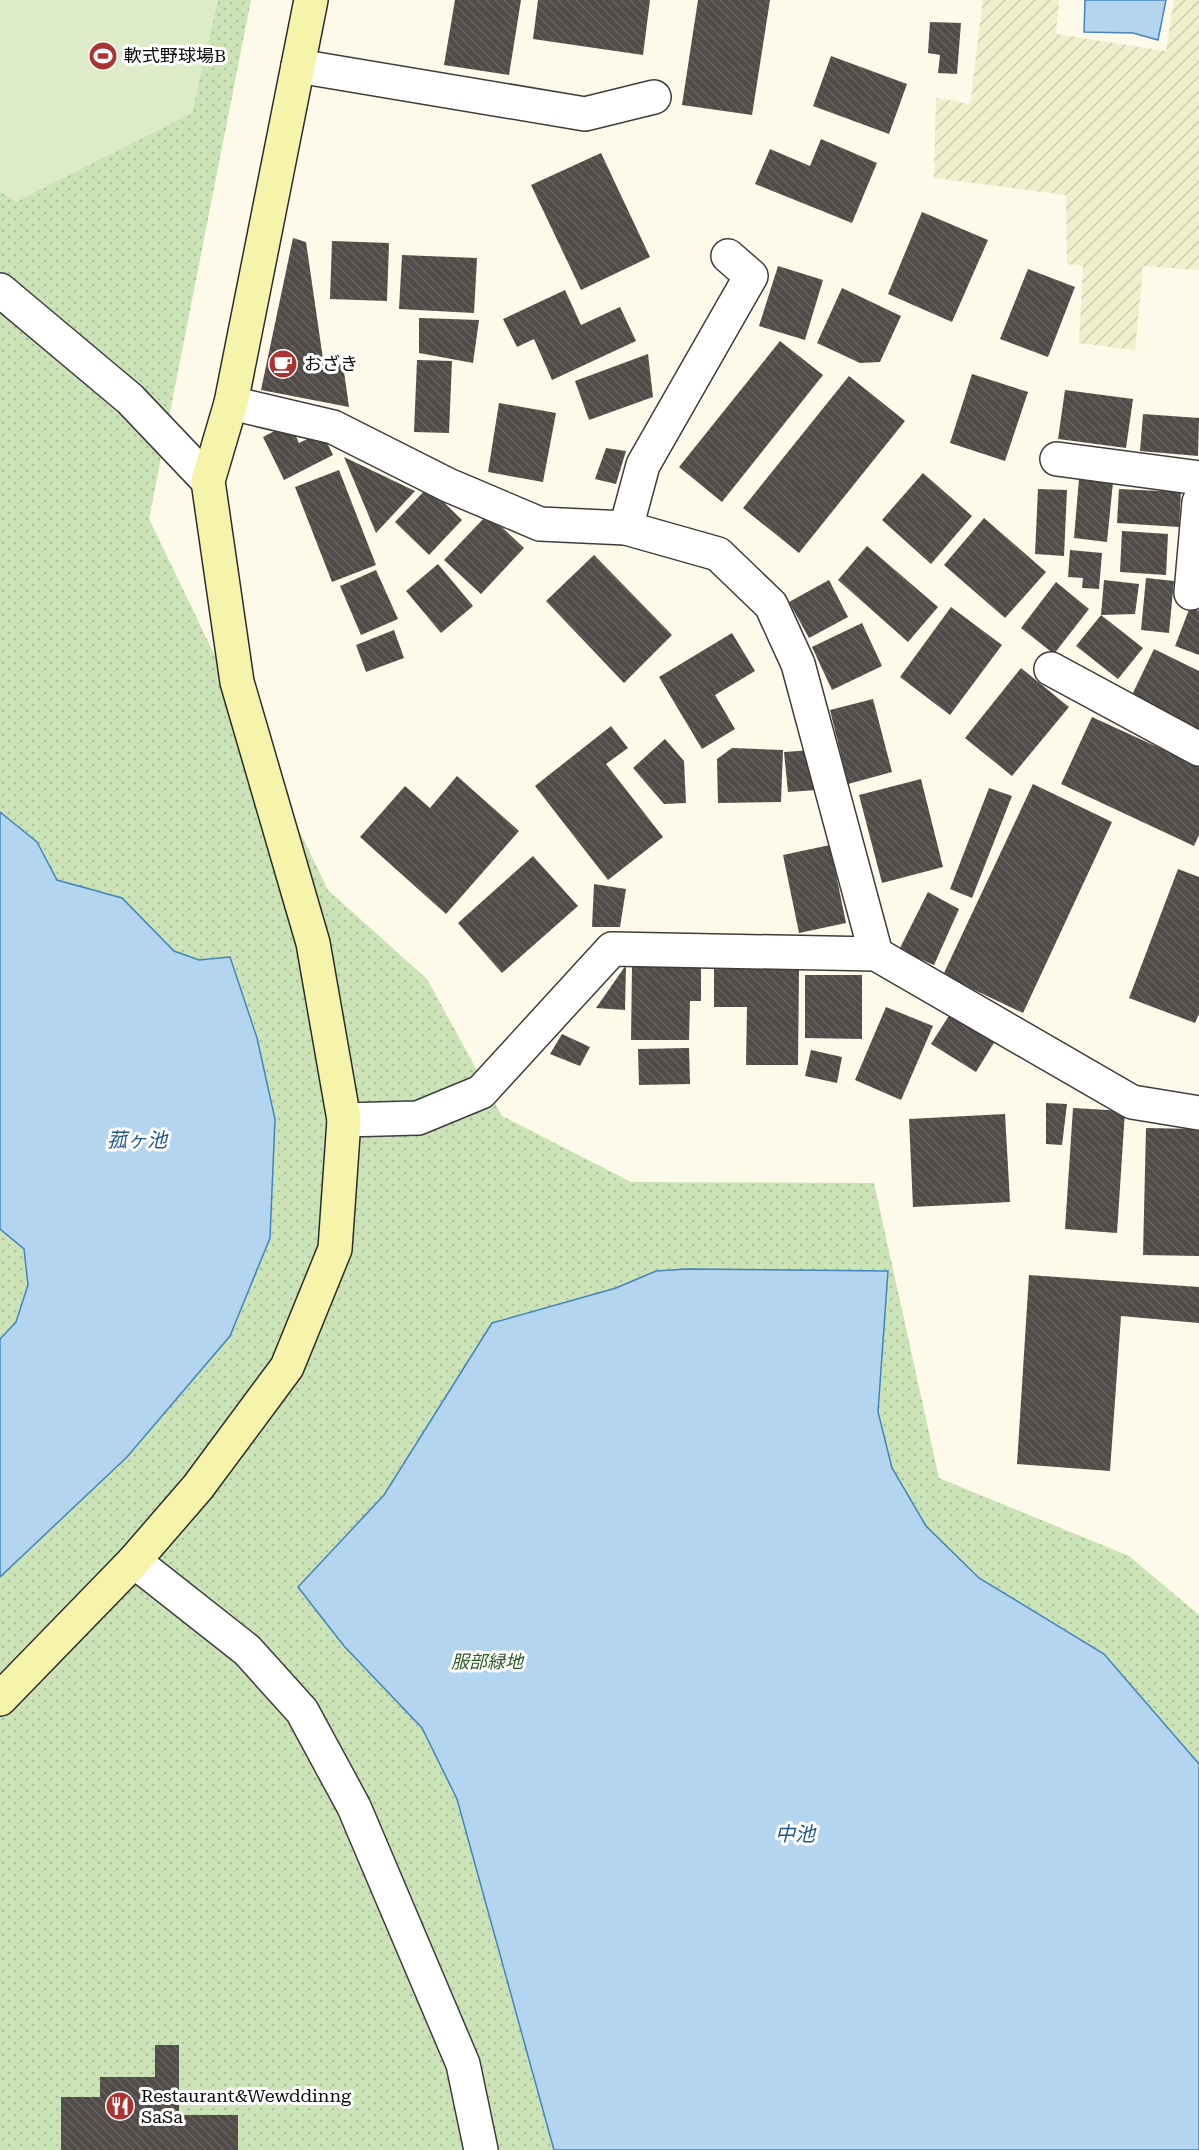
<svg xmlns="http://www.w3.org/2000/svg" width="1199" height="2150" viewBox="0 0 1199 2150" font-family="'Roboto Serif','Noto Sans JP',serif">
<defs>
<pattern id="farmland-furrows" width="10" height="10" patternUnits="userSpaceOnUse" patternTransform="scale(1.5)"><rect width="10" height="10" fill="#efefcc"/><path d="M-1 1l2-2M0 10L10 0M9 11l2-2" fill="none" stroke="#ccccae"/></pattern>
<pattern id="park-dots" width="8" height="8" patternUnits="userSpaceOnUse" patternTransform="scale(1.5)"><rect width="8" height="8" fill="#cbe3b7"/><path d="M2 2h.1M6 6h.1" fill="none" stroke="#adc19c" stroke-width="1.8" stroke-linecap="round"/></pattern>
<pattern id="building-back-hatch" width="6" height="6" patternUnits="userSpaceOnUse" patternTransform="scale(1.5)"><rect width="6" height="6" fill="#514c48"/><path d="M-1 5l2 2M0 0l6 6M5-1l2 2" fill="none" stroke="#65615e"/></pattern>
</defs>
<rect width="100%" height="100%" fill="#fdfae9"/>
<path fill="url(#farmland-furrows)" d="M983 0H1059L1056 34 1166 51 1174 0H1199V270L1143 266 1135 350 1079 343 1083 266 1067 264 1066 195 934 178 936 98 970 104Z"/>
<path fill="url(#park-dots)" d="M0 0H251L149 519 328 890 427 979 502 1116 631 1182 874 1183 939 1478 1129 1556 1199 1615V2150H0Z"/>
<path fill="#ddebc8" d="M0 0H218L192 113 16 202 0 191Z"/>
<g fill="#b3d5ef" stroke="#4285be" stroke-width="1.5">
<path d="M1085 0H1166L1158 40 1133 33 1084 32Z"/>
<path d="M0 812 37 842 57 880 122 898 174 951 199 960 230 957 257 1038 275 1119 270 1238 230 1336 127 1457 0 1577V1339L16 1322 28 1285 24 1249 0 1229Z"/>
<path d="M687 1269 888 1271 878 1412 892 1468 926 1526 979 1578 1104 1654 1199 1764V2150H554L457 1799 422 1728 344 1646 298 1587 384 1495 492 1323 616 1288 656 1271Z"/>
</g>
<g fill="url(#building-back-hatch)">
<path d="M455 0H521L509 75 444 65Z"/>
<path d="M538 0H650L643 55 533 39Z"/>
<path d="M698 0H770L752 115 682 105Z"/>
<path d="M930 22 961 23 957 74 938 73 940 55 928 53Z"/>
<path d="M831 56 907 84 889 134 813 106Z"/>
<path d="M821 139 877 163 852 223 755 184 770 149 810 166Z"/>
<path d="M601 153 650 257 581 290 531 185Z"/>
<path d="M922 212 988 240 952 322 888 294Z"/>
<path d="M293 238 306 242 323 359 343 365 349 407 261 390Z"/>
<path d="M332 241 389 243 387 301 330 299Z"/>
<path d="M402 255 477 258 474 313 399 309Z"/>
<path d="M778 266 823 280 805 340 759 326Z"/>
<path d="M1028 269 1075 287 1048 357 1000 339Z"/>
<path d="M842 288 901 316 880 362 860 363 817 343Z"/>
<path d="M565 290 581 325 620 307 636 341 552 380 534 339 517 347 503 319Z"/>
<path d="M419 318 479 320 473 363 419 353Z"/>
<path d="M780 341 823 375 722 502 679 467Z"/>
<path d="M648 354 653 397 589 420 575 381Z"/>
<path d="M417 360 452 361 449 433 414 432Z"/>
<path d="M972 374 1028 392 1005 461 950 443Z"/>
<path d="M849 376 905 421 799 553 743 508Z"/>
<path d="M1065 390 1133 399 1126 448 1058 439Z"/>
<path d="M499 403 556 413 543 482 488 472Z"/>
<path d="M1143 414 1199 418 1198 456 1140 451Z"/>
<path d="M290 423 299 443 322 432 333 455 284 480 263 437Z"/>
<path d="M606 448 626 451 616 484 595 479Z"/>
<path d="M344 457 415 491 376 533Z"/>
<path d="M339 470 376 565 332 582 295 487Z"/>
<path d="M923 473 972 516 931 564 882 520Z"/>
<path d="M1079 479 1113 482 1107 542 1074 538Z"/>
<path d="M428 487 462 520 429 555 395 522Z"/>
<path d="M1038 489 1067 490 1064 556 1035 554Z"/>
<path d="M1119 489 1181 492 1179 527 1117 523Z"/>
<path d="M488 514 524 548 481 594 444 560Z"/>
<path d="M984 518 1046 572 1005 618 944 565Z"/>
<path d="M1122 531 1168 534 1166 575 1120 572Z"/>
<path d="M867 546 938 607 908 642 838 580Z"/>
<path d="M1070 550 1102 553 1099 589 1082 588 1083 578 1068 577Z"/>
<path d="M594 555 672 635 624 683 546 601Z"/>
<path d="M438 564 473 606 441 633 406 591Z"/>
<path d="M376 570 398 619 361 635 340 586Z"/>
<path d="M1146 578 1174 581 1169 633 1141 630Z"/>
<path d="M829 580 848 617 809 638 789 602Z"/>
<path d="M1104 580 1139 584 1135 614 1101 615 1143 648 1118 679 1076 646 1101 615Z"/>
<path d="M1056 582 1089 609 1054 654 1021 628Z"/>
<path d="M951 607 1002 645 950 715 900 677Z"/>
<path d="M1190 607 1199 611V655L1175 646Z"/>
<path d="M862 623 882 666 832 690 812 647Z"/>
<path d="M394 630 404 658 366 672 356 645Z"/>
<path d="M732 633 755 671 715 695 735 729 702 749 659 677Z"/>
<path d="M1154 649 1199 671V729L1131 697Z"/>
<path d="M1021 668 1069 707 1012 776 965 738Z"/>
<path d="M873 699 892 772 848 784 830 710Z"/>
<path d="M1092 717 1199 766V835L1194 846 1061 784Z"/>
<path d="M611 726 628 748 606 764 663 837 608 880 535 786Z"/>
<path d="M665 739 684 761 686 803 664 804 633 768Z"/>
<path d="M732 748 783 750 781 802 718 803 717 759Z"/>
<path d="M813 750 817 790 788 792 784 752Z"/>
<path d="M457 776 519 831 446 914 360 837 405 786 430 808Z"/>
<path d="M921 779 943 867 882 883 859 795Z"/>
<path d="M1033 784 1112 822 1023 1013 943 975Z"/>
<path d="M989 788 1012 796 972 898 950 889Z"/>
<path d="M830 845 846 923 799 933 783 855Z"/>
<path d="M533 856 578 906 502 973 458 923Z"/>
<path d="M1178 869 1199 877V1014L1195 1023 1129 998Z"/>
<path d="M594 884 626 889 620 927H592Z"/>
<path d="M928 892 959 909 934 965 899 950Z"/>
<path d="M626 965 625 1010 596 1008Z"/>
<path d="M632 967H701V1001H690L689 1040H631Z"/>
<path d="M714 968 799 969 798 1065H746L747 1007H714Z"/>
<path d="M805 975H862V1039L805 1038Z"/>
<path d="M886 1007 933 1026 901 1100 855 1080Z"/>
<path d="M950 1014 995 1041 976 1072 931 1044Z"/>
<path d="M562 1034 590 1047 580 1066 550 1054Z"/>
<path d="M689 1048 690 1084 639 1085 638 1049Z"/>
<path d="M811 1050 842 1057 837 1083 805 1076Z"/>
<path d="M1046 1103 1067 1104 1062 1145 1046 1144Z"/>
<path d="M1073 1108 1125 1111 1117 1233 1065 1229Z"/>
<path d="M1005 1114 1010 1202 913 1207 909 1119Z"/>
<path d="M1146 1128 1199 1129V1256L1143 1255Z"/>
<path d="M1029 1275 1199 1287V1323L1121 1316 1110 1471 1017 1464Z"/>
<path d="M155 2045H179V2115H238V2150H61V2097H100V2077H155Z"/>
</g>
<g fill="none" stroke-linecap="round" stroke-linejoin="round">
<g stroke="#3d3d3d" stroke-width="36">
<g id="street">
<path d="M298 66 585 114 654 97"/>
<path d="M0 290 130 399 208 481"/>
<path d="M231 403 333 427 448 485 540 524 626 528 718 554 771 605 798 664 876 954"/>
<path d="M1057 459 1199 478"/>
<path d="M626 528 643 465 751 276 728 256"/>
<path d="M1191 593 1199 502"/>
<path d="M1051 669 1199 749"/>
<path d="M344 1120 418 1118 481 1092 612 949 876 954 1132 1102 1199 1113"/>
<path d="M134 1561 247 1650 302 1711 354 1807 463 2064 481 2150"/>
</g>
</g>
<g stroke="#2c2c2c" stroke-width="36">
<path id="secondary" d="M0 1699 134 1561 198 1487 287 1367 335 1249 344 1120 313 943 237 682 208 481 231 403 311 0"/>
</g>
<use href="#street" stroke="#fff" stroke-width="33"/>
<use href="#secondary" stroke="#f6f3ab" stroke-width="33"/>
</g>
<defs>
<g id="stadium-disc" transform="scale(1.5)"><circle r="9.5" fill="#aa3432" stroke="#fff"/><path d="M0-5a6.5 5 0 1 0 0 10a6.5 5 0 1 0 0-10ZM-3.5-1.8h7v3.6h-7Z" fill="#fff"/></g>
<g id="cafe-disc" transform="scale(1.5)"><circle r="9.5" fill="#aa3432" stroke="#fff"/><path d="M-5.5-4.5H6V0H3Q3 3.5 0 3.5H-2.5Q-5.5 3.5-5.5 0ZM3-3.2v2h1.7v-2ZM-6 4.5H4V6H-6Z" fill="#fff"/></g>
<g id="restaurant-disc" transform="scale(1.5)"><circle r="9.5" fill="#aa3432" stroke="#fff"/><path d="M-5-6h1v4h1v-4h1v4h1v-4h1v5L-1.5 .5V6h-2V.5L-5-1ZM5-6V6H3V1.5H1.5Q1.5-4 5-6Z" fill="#fff"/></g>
</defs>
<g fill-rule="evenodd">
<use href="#stadium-disc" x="103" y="56"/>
<use href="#cafe-disc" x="283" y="364"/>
<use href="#restaurant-disc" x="120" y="2106"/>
</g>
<g text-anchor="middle" stroke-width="6" stroke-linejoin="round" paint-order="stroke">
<g font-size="18" fill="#0a0a0a" stroke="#fff" text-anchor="start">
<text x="124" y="62">軟式野球場B</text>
<text x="304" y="370">おざき</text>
<text x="141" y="2102">Restaurant&amp;Wewddinng<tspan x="141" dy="21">SaSa</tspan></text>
</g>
<g font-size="18" font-style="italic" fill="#2a5a22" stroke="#fff">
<text x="487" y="1668">服部緑地</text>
</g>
<g font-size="20" font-style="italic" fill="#22578d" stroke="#fff">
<text x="137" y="1147">菰ヶ池</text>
<text x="795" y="1841">中池</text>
</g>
</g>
</svg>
